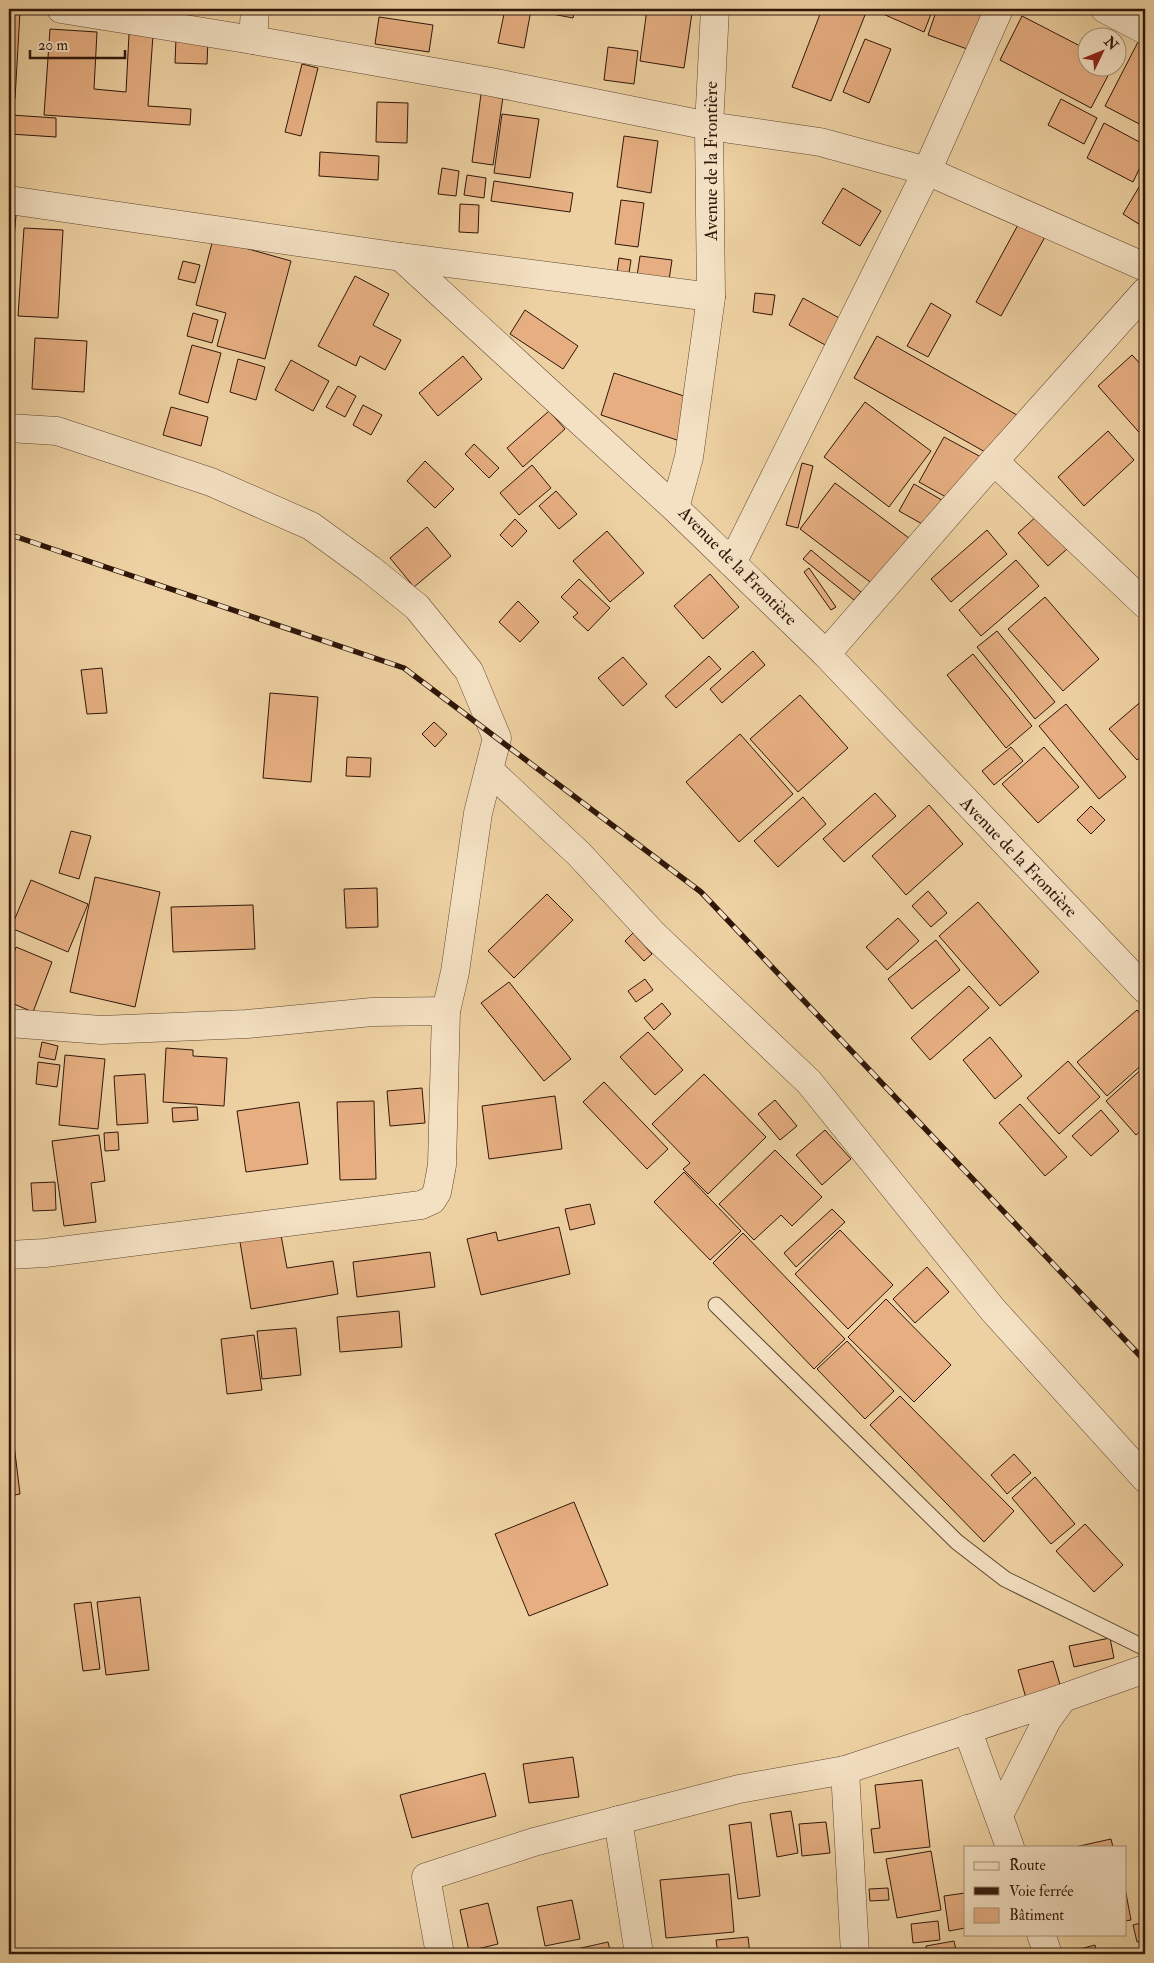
<svg xmlns="http://www.w3.org/2000/svg" width="1154" height="1963" viewBox="0 0 1154 1963" font-family="'IM FELL Double Pica',serif">
<rect width="100%" height="100%" fill="#eed1a2"/>
<filter id="stains"><feTurbulence type="fractalNoise" baseFrequency=".004" numOctaves="4"/><feColorMatrix values="0 0 0 0 .2 0 0 0 0 .09 0 0 0 0 .02 0 0 0 .5 -.17"/></filter>
<radialGradient id="worn" r=".72"><stop offset=".6" stop-color="#630" stop-opacity="0"/><stop offset="1" stop-color="#630" stop-opacity=".3"/></radialGradient>
<g fill="#e6ae81" stroke="#2f1609">
<path d="M410 9H442V13Z"/>
<path d="M505 9H575L573 18 531 10 524 48 498 43Z"/>
<path d="M647 9H666L692 13 684 68 640 61Z"/>
<path d="M822 9H849L865 15 831 101 792 87Z"/>
<path d="M857 9H869L866 14Z"/>
<path d="M885 9H933L924 32 883 14Z"/>
<path d="M937 9H985L970 50 928 35Z"/>
<path d="M9 12H20L15 99H9Z"/>
<path d="M1022 16 1086 49V68H1112L1091 108 1000 60Z"/>
<path d="M379 17 433 25 429 52 375 44Z"/>
<path d="M50 29 97 32 94 89 126 92 129 34 153 35 148 106 191 109 190 125 44 115Z"/>
<path d="M176 38 208 39 207 64 175 63Z"/>
<path d="M865 39 891 49 869 103 843 92Z"/>
<path d="M1138 42 1145 46V127L1105 106Z"/>
<path d="M608 47 638 51 634 84 604 80Z"/>
<path d="M302 64 318 68 301 136 285 132Z"/>
<path d="M481 94 503 97 493 165 472 162Z"/>
<path d="M1061 99 1097 118 1084 144 1048 125Z"/>
<path d="M377 102 408 103 407 143 376 142Z"/>
<path d="M502 114 539 119 530 178 494 173Z"/>
<path d="M11 115 56 118V137L10 134Z"/>
<path d="M1104 123 1145 145V157L1133 182 1087 158Z"/>
<path d="M624 136 658 141 651 193 617 187Z"/>
<path d="M320 152 379 156 378 180 319 176Z"/>
<path d="M442 168 459 171 456 196 438 194Z"/>
<path d="M467 175 486 178 484 198 464 195Z"/>
<path d="M1145 177V228L1123 214Z"/>
<path d="M494 181 573 193 570 212 491 201Z"/>
<path d="M843 188 881 211 860 246 822 223Z"/>
<path d="M621 200 644 203 638 247 615 244Z"/>
<path d="M460 204 479 205 478 233 459 232Z"/>
<path d="M9 215H16L10 285H9Z"/>
<path d="M1019 223 1045 237 1001 316 976 302Z"/>
<path d="M24 228 63 230 58 318 18 316Z"/>
<path d="M213 239 291 261 265 359 217 346 226 313 196 305Z"/>
<path d="M640 256 672 260 669 280 637 276Z"/>
<path d="M619 258 631 260 629 273 617 272Z"/>
<path d="M183 261 200 265 195 283 178 279Z"/>
<path d="M355 276 389 294 373 325 401 340 385 370 360 356 356 366 318 346Z"/>
<path d="M755 293 775 295 772 315 753 312Z"/>
<path d="M803 298 841 319 827 346 789 325Z"/>
<path d="M931 303 951 315 928 357 907 346Z"/>
<path d="M525 310 578 346 563 369 510 334Z"/>
<path d="M193 313 218 320 212 343 187 336Z"/>
<path d="M877 336 1017 415 994 457 854 378Z"/>
<path d="M35 338 87 341 84 392 32 389Z"/>
<path d="M192 345 221 353 208 403 179 394Z"/>
<path d="M1132 355 1145 369V439L1098 386Z"/>
<path d="M463 356 482 379 438 416 419 393Z"/>
<path d="M238 359 265 367 256 400 230 392Z"/>
<path d="M291 360 329 381 313 411 275 390Z"/>
<path d="M614 373 696 400 683 442 601 415Z"/>
<path d="M338 386 356 396 345 417 326 407Z"/>
<path d="M865 402 931 451 889 507 824 457Z"/>
<path d="M363 405 382 415 371 435 353 425Z"/>
<path d="M171 407 208 417 201 446 163 435Z"/>
<path d="M549 411 565 429 523 467 507 448Z"/>
<path d="M1108 431 1134 460 1084 506 1058 477Z"/>
<path d="M944 437 981 457 955 502 919 482Z"/>
<path d="M474 444 499 468 489 478 465 454Z"/>
<path d="M425 461 454 489 435 508 407 481Z"/>
<path d="M802 463 813 466 798 528 786 525Z"/>
<path d="M532 465 551 488 519 515 500 493Z"/>
<path d="M835 483 913 541 878 588 800 529Z"/>
<path d="M914 484 947 503 933 530 899 511Z"/>
<path d="M556 491 577 514 559 529 539 506Z"/>
<path d="M1038 515 1067 549 1048 566 1018 533Z"/>
<path d="M515 519 527 531 512 547 500 535Z"/>
<path d="M427 527 451 556 414 587 390 558Z"/>
<path d="M987 530 1007 554 951 602 931 579Z"/>
<path d="M607 531 644 573 610 602 573 561Z"/>
<path d="M811 550 861 592 854 600 803 559Z"/>
<path d="M1016 560 1039 586 981 636 959 610Z"/>
<path d="M809 568 836 607 831 610 804 572Z"/>
<path d="M710 574 739 607 703 639 674 606Z"/>
<path d="M579 579 610 608 588 631 573 617 578 613 561 597Z"/>
<path d="M1045 597 1099 659 1063 691 1008 629Z"/>
<path d="M518 601 539 622 520 642 499 622Z"/>
<path d="M997 631 1055 702 1035 719 977 647Z"/>
<path d="M753 651 765 665 722 703 710 689Z"/>
<path d="M973 654 1032 726 1006 748 947 675Z"/>
<path d="M709 656 721 669 676 708 665 696Z"/>
<path d="M623 657 647 684 623 706 598 678Z"/>
<path d="M102 668 107 713 87 714 81 670Z"/>
<path d="M270 693 318 697 311 782 263 778Z"/>
<path d="M800 695 848 748 798 792 750 739Z"/>
<path d="M1144 699 1145 701V753L1137 760 1109 729Z"/>
<path d="M1066 704 1126 777 1099 799 1039 726Z"/>
<path d="M434 722 447 734 435 747 422 734Z"/>
<path d="M740 734 793 794 739 842 686 782Z"/>
<path d="M1011 747 1023 761 994 785 982 771Z"/>
<path d="M1044 747 1079 787 1038 823 1002 784Z"/>
<path d="M347 757 371 758 370 777 346 776Z"/>
<path d="M875 793 896 816 844 862 823 839Z"/>
<path d="M803 797 826 824 778 867 754 841Z"/>
<path d="M929 805 963 844 906 895 872 856Z"/>
<path d="M1091 806 1105 820 1091 834 1077 820Z"/>
<path d="M71 831 91 836 79 879 59 873Z"/>
<path d="M95 877 160 892 135 1007 70 992Z"/>
<path d="M31 880 88 904 68 952 11 928Z"/>
<path d="M377 888 378 927 346 928 344 889Z"/>
<path d="M928 891 947 913 931 927 912 906Z"/>
<path d="M547 894 573 920 514 978 488 951Z"/>
<path d="M978 902 1039 972 1000 1006 939 936Z"/>
<path d="M253 905 255 949 173 952 171 907Z"/>
<path d="M898 918 919 941 887 970 866 947Z"/>
<path d="M633 933 652 954 644 961 625 941Z"/>
<path d="M936 940 960 970 912 1009 888 979Z"/>
<path d="M16 947 52 962 33 1012 9 1002V967Z"/>
<path d="M645 979 653 990 636 1002 628 991Z"/>
<path d="M509 982 571 1059 544 1081 481 1003Z"/>
<path d="M969 986 989 1008 930 1060 911 1038Z"/>
<path d="M662 1003 671 1014 654 1030 644 1018Z"/>
<path d="M1137 1010 1145 1019V1062L1107 1096 1077 1062Z"/>
<path d="M648 1032 683 1070 655 1095 620 1057Z"/>
<path d="M990 1037 1022 1076 995 1099 963 1060Z"/>
<path d="M42 1042 58 1046 55 1060 39 1057Z"/>
<path d="M166 1048 193 1050V1056L227 1058 224 1106 163 1102Z"/>
<path d="M65 1055 105 1059 98 1129 59 1125Z"/>
<path d="M1068 1061 1100 1097 1059 1134 1027 1098Z"/>
<path d="M38 1062 60 1065 57 1087 36 1084Z"/>
<path d="M1145 1066V1127L1136 1135 1106 1101Z"/>
<path d="M145 1074 148 1123 117 1125 114 1076Z"/>
<path d="M704 1074 766 1137 708 1194 683 1169 690 1163 652 1124Z"/>
<path d="M604 1082 668 1149 647 1169 583 1102Z"/>
<path d="M422 1088 425 1123 390 1126 387 1091Z"/>
<path d="M555 1096 562 1149 489 1159 482 1106Z"/>
<path d="M775 1100 797 1126 780 1140 758 1114Z"/>
<path d="M374 1101 376 1179 340 1180 337 1102Z"/>
<path d="M299 1102 308 1164 246 1172 237 1111Z"/>
<path d="M1020 1104 1067 1157 1045 1176 999 1123Z"/>
<path d="M197 1107 198 1120 173 1122 172 1108Z"/>
<path d="M1101 1110 1119 1131 1091 1156 1072 1136Z"/>
<path d="M825 1130 851 1159 822 1185 796 1155Z"/>
<path d="M118 1132 119 1150 105 1151 104 1133Z"/>
<path d="M99 1135 105 1181 91 1183 96 1222 64 1226 52 1141Z"/>
<path d="M775 1150 822 1197 792 1226 781 1215 754 1240 719 1204Z"/>
<path d="M684 1172 741 1231 710 1260 654 1202Z"/>
<path d="M55 1182 56 1210 33 1211 31 1183Z"/>
<path d="M590 1204 595 1224 570 1230 565 1209Z"/>
<path d="M832 1209 845 1222 796 1267 784 1253Z"/>
<path d="M559 1227 570 1274 481 1295 467 1239 496 1232 498 1241Z"/>
<path d="M840 1230 893 1285 848 1329 795 1274Z"/>
<path d="M743 1233 845 1339 814 1369 713 1263Z"/>
<path d="M281 1235 287 1268 333 1261 338 1294 251 1309 240 1242Z"/>
<path d="M430 1252 435 1287 357 1297 353 1262Z"/>
<path d="M927 1267 949 1292 915 1323 893 1299Z"/>
<path d="M886 1299 951 1365 914 1402 848 1337Z"/>
<path d="M399 1311 402 1347 340 1352 337 1317Z"/>
<path d="M296 1328 301 1375 262 1379 257 1331Z"/>
<path d="M254 1335 262 1390 227 1394 221 1339Z"/>
<path d="M847 1341 894 1391 865 1419 817 1369Z"/>
<path d="M900 1396 1014 1511 984 1542 870 1425Z"/>
<path d="M9 1403 20 1494 9 1496Z"/>
<path d="M1014 1454 1031 1473 1007 1494 991 1475Z"/>
<path d="M1035 1477 1075 1524 1051 1544 1012 1498Z"/>
<path d="M574 1502 608 1585 529 1616 495 1534Z"/>
<path d="M1085 1524 1123 1565 1094 1592 1056 1551Z"/>
<path d="M140 1597 149 1670 106 1675 97 1602Z"/>
<path d="M91 1602 100 1669 83 1671 74 1604Z"/>
<path d="M1110 1638 1114 1658 1074 1667 1069 1646Z"/>
<path d="M1053 1661 1061 1688 1026 1698 1018 1670Z"/>
<path d="M573 1757 579 1797 529 1803 523 1764Z"/>
<path d="M485 1773 496 1816 412 1838 400 1795Z"/>
<path d="M922 1780 930 1847 874 1853 871 1829 880 1828 875 1785Z"/>
<path d="M791 1811 798 1853 777 1857 770 1814Z"/>
<path d="M751 1822 760 1896 738 1899 729 1825Z"/>
<path d="M826 1822 830 1853 802 1856 799 1824Z"/>
<path d="M1111 1839 1113 1847H1075Z"/>
<path d="M931 1851 941 1910 897 1918 886 1859Z"/>
<path d="M729 1874 734 1932 666 1938 660 1880Z"/>
<path d="M888 1888 889 1900 870 1901 869 1889Z"/>
<path d="M1125 1888 1131 1920 1125 1921Z"/>
<path d="M965 1893V1928L949 1931 944 1896Z"/>
<path d="M572 1900 580 1939 545 1946 537 1907Z"/>
<path d="M488 1903 498 1944 469 1951 460 1910Z"/>
<path d="M938 1921 940 1940 913 1943 911 1924Z"/>
<path d="M1145 1922V1940L1137 1942 1133 1925Z"/>
<path d="M748 1937 750 1954H718L716 1940Z"/>
<path d="M954 1941 957 1954H927L926 1946Z"/>
<path d="M608 1942 611 1954H554Z"/>
<path d="M1095 1945 1097 1954H1078L1076 1950Z"/>
<path d="M1145 1946V1954H1124Z"/>
</g>
<g fill="none" stroke-linecap="round" stroke-linejoin="round">
<g stroke="#5f452f" stroke-width="17">
<path id="lane" d="M716 1305 957 1542 1005 1579 1145 1648"/>
</g>
<g stroke="#5f452f" stroke-width="29">
<g id="street">
<path d="M61 9 253 40 491 82 709 126 820 142 927 171 1145 267"/>
<path d="M715 9 709 126 711 297 689 457 675 508 826 654 1145 989"/>
<path d="M1105 9 1145 30"/>
<path d="M253 40 255 9"/>
<path d="M9 200 401 257 711 297"/>
<path d="M401 257 675 508"/>
<path d="M9 428 57 431 211 482 311 526 370 569 417 607 469 671 497 738 478 813 455 972 446 1011 442 1165 437 1192 432 1200 421 1205 45 1253 9 1255"/>
<path d="M994 461 1145 604"/>
<path d="M732 563 927 171 999 9"/>
<path d="M826 654 994 461 1145 292"/>
<path d="M489 770 579 854 654 935 809 1082 993 1310 1145 1478"/>
<path d="M9 1023 101 1030 247 1024 372 1012 446 1011"/>
<path d="M967 1729 1010 1847"/>
<path d="M845 1770 855 1954"/>
<path d="M999 1815 1047 1720 1063 1698"/>
<path d="M618 1820 639 1954"/>
<path d="M1041 1934 1048 1954"/>
<path d="M440 1954 426 1877 534 1842 739 1789 845 1770 1063 1698 1145 1669"/>
</g>
</g>
<use href="#lane" stroke="#f4e1c3" stroke-width="15"/>
<use href="#street" stroke="#f4e1c3" stroke-width="28"/>
<g stroke="#2f1609" stroke-width="5.5">
<path id="rail" d="M9 536 17 537 404 668 701 892 1145 1361"/>
</g>
<use href="#rail" stroke="#f4e1c3" stroke-width="4" stroke-dasharray="11" stroke-linecap="butt"/>
</g>
<g text-anchor="middle" stroke-width="4" stroke-linejoin="round" paint-order="stroke">
<g font-size="18" fill="#2f1609" stroke="#f4e1c3">
<text transform="translate(711 161) rotate(-90)" y="6">Avenue de la Frontière</text>
<text transform="translate(738 566) rotate(45)" y="6">Avenue de la Frontière</text>
<text transform="translate(1019 857) rotate(46)" y="6">Avenue de la Frontière</text>
</g>
</g>
<rect width="1154" height="1963" fill="none" stroke="#eed1a2" stroke-width="30"/>
<rect x="10" y="10" width="1134" height="1943" fill="none" stroke="#2f1609" stroke-width="2.5"/>
<rect x="15" y="15" width="1124" height="1933" fill="none" stroke="#2f1609"/>
<rect x="964" y="1846" width="162" height="90" fill="#f4e1c3" stroke="#a59079"/>
<rect x="974" y="1862" width="25" height="8" fill="#f4e1c3" stroke="#a59079"/>
<text x="1009" y="1870" font-size="15" fill="#2f1609">Route</text>
<rect x="974" y="1887" width="25" height="8" fill="#2f1609" stroke="#a59079"/>
<text x="1009" y="1896" font-size="15" fill="#2f1609">Voie ferrée</text>
<rect x="974" y="1908" width="25" height="15" fill="#e6ae81" stroke="#a59079"/>
<text x="1009" y="1920" font-size="15" fill="#2f1609">Bâtiment</text>
<g transform="translate(1102 52) rotate(47)"><circle r="24" fill="#f4e1c3" stroke="#a59079"/>
<path d="M0-4L9 19L0 12L-9 19Z" fill="#8f2418"/>
<text y="-8" font-size="14" font-weight="bold" text-anchor="middle" fill="#2f1609">N</text>
</g>
<path d="M30 50v8h95v-8" fill="none" stroke="#2f1609" stroke-width="2.5"/>
<text x="38" y="50" font-size="15" fill="#2f1609" stroke="#f4e1c3" stroke-width="4" paint-order="stroke">20 m</text>
<rect width="100%" height="100%" filter="url(#stains)"/>
<rect width="100%" height="100%" fill="url(#worn)"/>
</svg>
